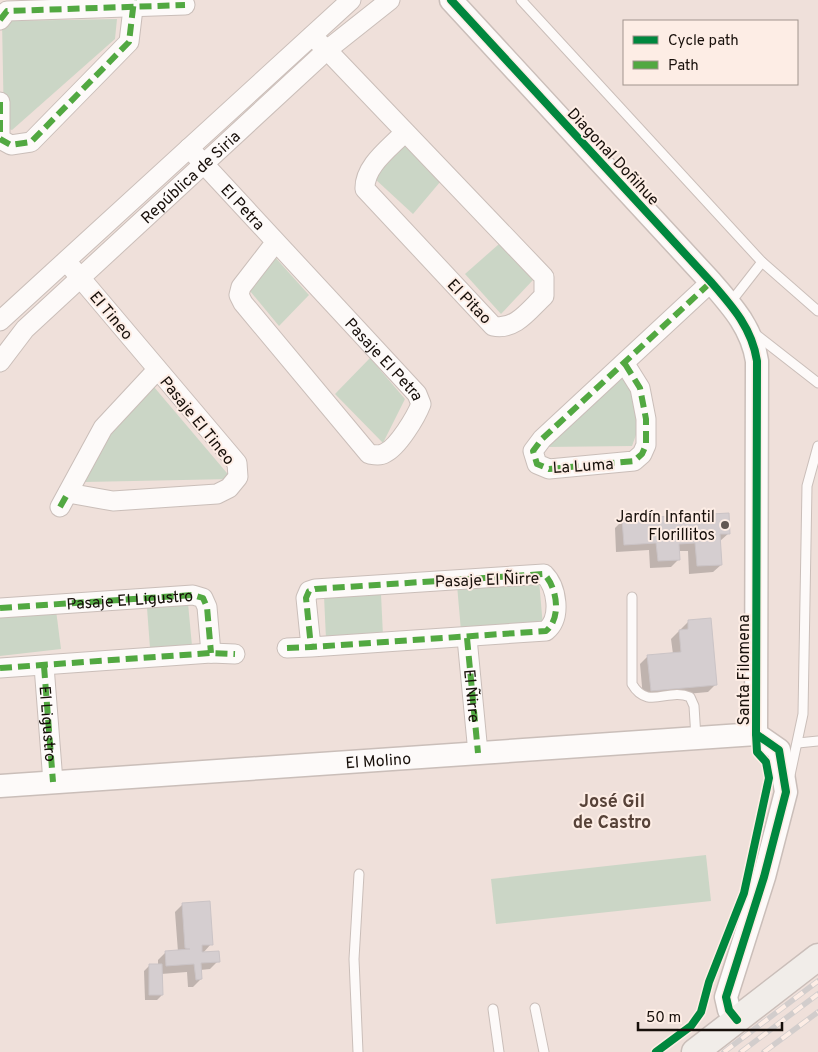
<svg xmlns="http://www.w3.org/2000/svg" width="818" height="1052" viewBox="0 0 818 1052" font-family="Overpass,sans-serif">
<rect width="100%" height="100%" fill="#efe0da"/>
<g fill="#cbd6c6">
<path d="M117 19 115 39 12 130 4 127 2 21Z"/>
<path d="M406 144 440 182 413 214 374 178Z"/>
<path d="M499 244 533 280 501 314 465 274Z"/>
<path d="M274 256 309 295 279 326 245 285Z"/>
<path d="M370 358 405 399 383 443 335 394Z"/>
<path d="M621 378 634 389 641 421 632 446 544 447Z"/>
<path d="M154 387 232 479 84 482 105 430Z"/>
<path d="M539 580 543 627 461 631 457 585Z"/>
<path d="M381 594 383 636 326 639 324 596Z"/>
<path d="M188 603 192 646 150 648 147 608Z"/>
<path d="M56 610 61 649 0 656V611Z"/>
<path d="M706 855 711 901 496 924 491 879Z"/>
</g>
<g fill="#0003">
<path d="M623 520 729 533 720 541 721 565 713 572 689 574 688 551H678L679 559 671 567 650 568 649 550 616 552 615 528Z"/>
<path d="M688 622 716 684 708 692 643 698 640 664 648 656 673 654 671 639Z"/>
<path d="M183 904 211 944 203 953 218 961 210 969 200 970 201 979 193 987H188L187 972 161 974 162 995 157 1000H145L144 971 149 966 158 965V960L166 952H178L175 912Z"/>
</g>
<g fill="#d5ced0" stroke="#cbc4c6">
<path d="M729 513 730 534H720L722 565 697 566 695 543 679 544 680 560 658 561 656 543 624 545 622 519Z"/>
<path d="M711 618 717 685 651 691 647 655 681 652 679 630 688 629V620Z"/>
<path d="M210 901 213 945H202V952L219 951 220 962 201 963 202 979 196 980 194 964 166 966 165 951 190 949 185 948 182 903Z"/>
<path d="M149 964H162L163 995H149Z"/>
</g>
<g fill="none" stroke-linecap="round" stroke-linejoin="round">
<g stroke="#cabeb9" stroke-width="11">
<g id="service">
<path d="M521 0 762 262 818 311"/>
<path d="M730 303 762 262"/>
<path d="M754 333 818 383"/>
<path d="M632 597V684C648 711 668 687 690 697L694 706 696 738"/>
<path d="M798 743 818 741"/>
<path d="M790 775 803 714 807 486 818 446"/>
<path d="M535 1008 544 1052"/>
<path d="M493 1009 499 1052"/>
<path d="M358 1052 354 959 359 874"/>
</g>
</g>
<g stroke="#cabeb9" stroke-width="21">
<g id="minor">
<path d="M0 20 7 11 185 5"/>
<path d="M312 36 327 50 544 277V296C529 310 515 331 493 326L365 189C364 166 390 148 405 132"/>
<path d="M0 102V139L11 145 31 142 129 42 134 0"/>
<path id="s1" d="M189 148 417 394 421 404C416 417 398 447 385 453 380 456 375 455 369 454L243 303 239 295 241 287 275 243"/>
<path d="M0 321 351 0"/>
<path id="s2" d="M0 362 25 329 327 50 390 0"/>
<path d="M625 364 640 388 646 419V445L642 454 634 461 549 469 537 464 533 451 542 439 711 282"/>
<path d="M68 493 113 501 217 494 229 488 238 477 237 463 72 268"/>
<path d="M60 507 103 428 157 370"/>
<path d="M0 608 193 595 203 598 207 607 211 653"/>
<path id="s3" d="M467 638 478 753"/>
<path d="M287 648 311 647 546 631C562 618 557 587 544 574L315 589 309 591 306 598 311 647"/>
<path id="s4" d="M44 666 53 782"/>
<path d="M0 668 211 653 235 654"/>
</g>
</g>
<g stroke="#cabeb9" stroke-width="25">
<g id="tertiary">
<path d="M451 0 711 282C732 306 752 328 757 361L756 734 779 750 786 792 764 877 726 997 729 1010 737 1020"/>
<path id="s5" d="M0 786 756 734"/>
</g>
</g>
<g stroke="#cabeb9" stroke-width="29">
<path id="secondary" d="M695 1052 818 957"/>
</g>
<use href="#service" stroke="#fdfaf9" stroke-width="9"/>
<use href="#minor" stroke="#fdfaf9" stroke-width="19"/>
<use href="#tertiary" stroke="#fdfaf9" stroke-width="22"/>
<use href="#secondary" stroke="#f1ede9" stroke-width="26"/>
<g stroke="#d2cdcc" stroke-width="5.5">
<g id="rail">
<path d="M724 1052 818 981"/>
<path d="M741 1052 818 994"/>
<path d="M764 1052 818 1012"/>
</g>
</g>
<use href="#rail" stroke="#fdede5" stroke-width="4" stroke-dasharray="11" stroke-linecap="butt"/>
<g stroke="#52a841" stroke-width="6" stroke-dasharray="12 6" stroke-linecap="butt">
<path d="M0 20 7 11 185 5"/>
<path d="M0 102V139L11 145 31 142 129 42 134 0"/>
<path d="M625 364 640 388 646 419V445L642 454 634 461 549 469 537 464 533 451 542 439 711 282"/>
<path d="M60 507 68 493"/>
<path id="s6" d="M0 608 193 595 203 598 207 607 211 653"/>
<path d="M467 638 478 753"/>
<path d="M287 648 311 647 546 631C562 618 557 587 544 574L315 589 309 591 306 598 311 647"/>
<path d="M44 666 53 782"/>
<path d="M0 668 211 653 235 654"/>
</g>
<g stroke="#fdede5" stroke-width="11">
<g id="cycleway">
<path d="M451 0 711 282C732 306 752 328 757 361L756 734 779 750 786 792 764 877 726 997 729 1010 737 1020"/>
<path d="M656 1052 691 1026 701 1012 709 982 744 893 769 778 766 762 757 752 756 734"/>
</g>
</g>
<use href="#cycleway" stroke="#00873e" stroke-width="8"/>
</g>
<circle fill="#635853" stroke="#fdede5" stroke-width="2" cx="725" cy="525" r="5"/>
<g text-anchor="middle" stroke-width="4" stroke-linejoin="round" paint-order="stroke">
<g font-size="16" fill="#170f0a" stroke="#fdede5">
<text transform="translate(614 156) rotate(47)" y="6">Diagonal Doñihue</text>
<text dy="6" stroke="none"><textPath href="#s2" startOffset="266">República de Siria</textPath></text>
<text dy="6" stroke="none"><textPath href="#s1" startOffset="80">El Petra</textPath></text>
<text transform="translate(470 301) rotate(46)" y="6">El Pitao</text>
<text transform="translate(112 315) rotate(50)" y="6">El Tineo</text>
<text dy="6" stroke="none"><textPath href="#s1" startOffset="288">Pasaje El Petra</textPath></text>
<text transform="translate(198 420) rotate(51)" y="6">Pasaje El Tineo</text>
<text transform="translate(583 465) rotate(-4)" y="6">La Luma</text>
<text transform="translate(487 579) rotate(-2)" y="6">Pasaje El Ñirre</text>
<text dy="6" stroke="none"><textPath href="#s6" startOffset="130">Pasaje El Ligustro</textPath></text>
<text transform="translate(743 670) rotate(-90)" y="6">Santa Filomena</text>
<text dy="6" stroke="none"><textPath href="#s3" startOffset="58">El Ñirre</textPath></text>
<text dy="6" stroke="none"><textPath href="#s4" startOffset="58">El Ligustro</textPath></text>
<text dy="6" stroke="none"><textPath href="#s5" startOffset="379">El Molino</textPath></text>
</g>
<g font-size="16" fill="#170f0a" stroke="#fdede5" text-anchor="end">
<text x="715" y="522">Jardín Infantil<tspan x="715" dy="18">Florillitos</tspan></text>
</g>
<g font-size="18" font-weight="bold" fill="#574238" stroke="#fdede5">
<text x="612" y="807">José Gil<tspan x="612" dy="21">de Castro</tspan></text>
</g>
</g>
<rect x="623" y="20" width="175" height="65" fill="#fdede5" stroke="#a1948d"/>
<rect x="633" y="36" width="25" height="8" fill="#00873e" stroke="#a1948d"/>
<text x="668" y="45" font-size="15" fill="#170f0a">Cycle path</text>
<rect x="633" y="61" width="25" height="8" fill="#52a841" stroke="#a1948d"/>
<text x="668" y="70" font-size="15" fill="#170f0a">Path</text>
<path d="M638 1022v8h144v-8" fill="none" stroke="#170f0a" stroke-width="2.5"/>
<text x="646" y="1022" font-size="15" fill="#170f0a" stroke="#fdede5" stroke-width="4" paint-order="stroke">50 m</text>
</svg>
